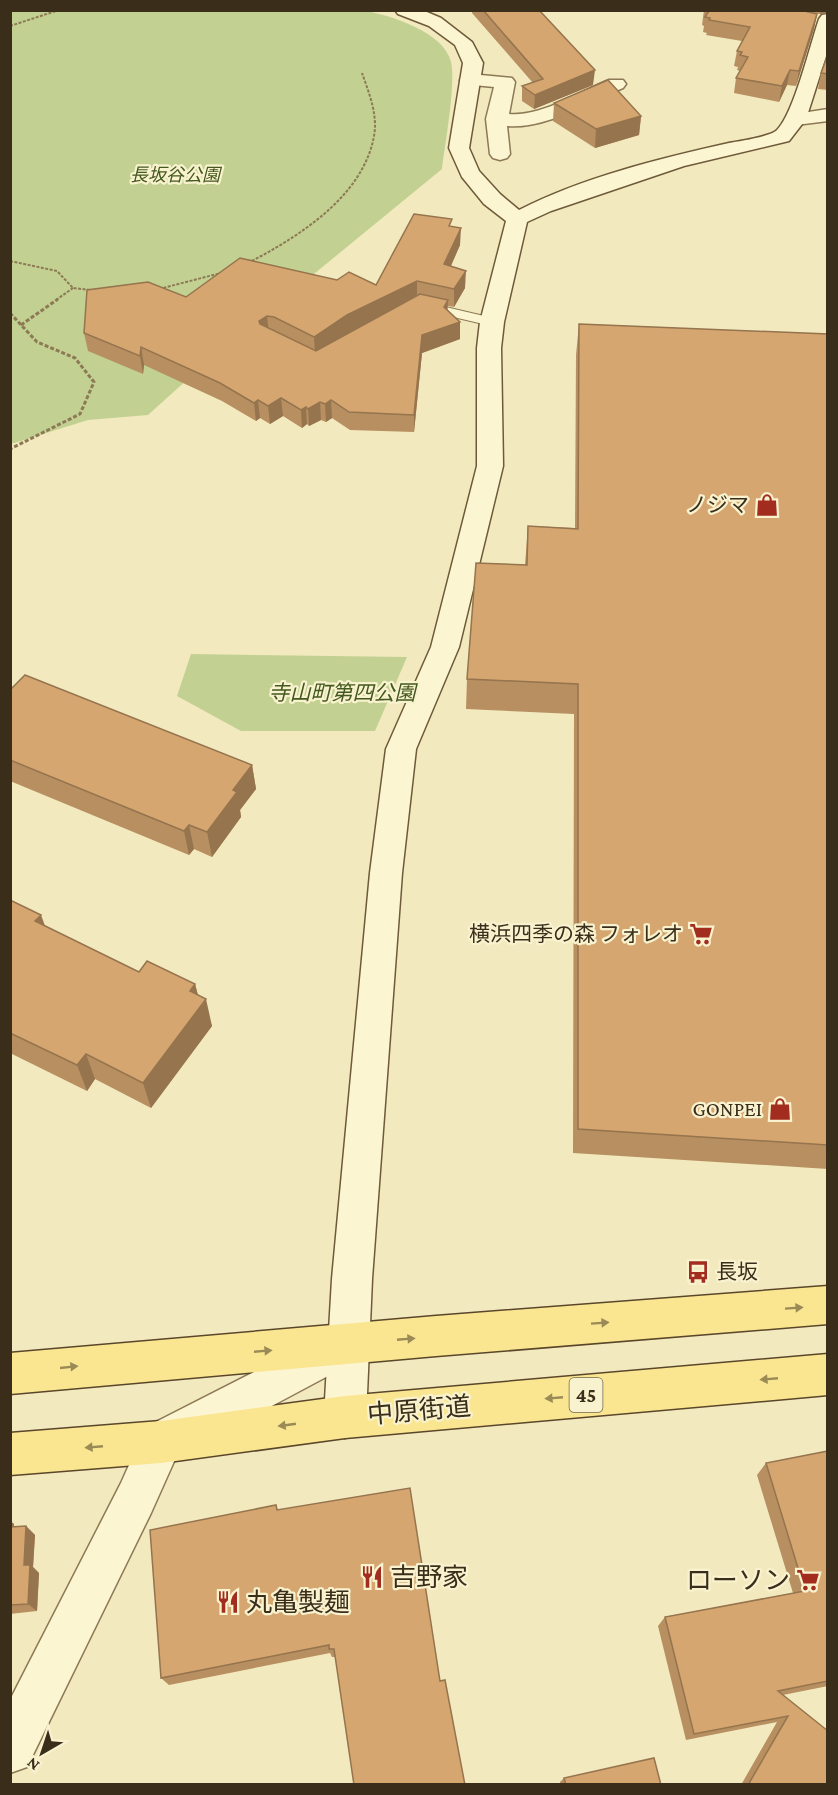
<svg xmlns="http://www.w3.org/2000/svg" width="838" height="1795" viewBox="0 0 838 1795" font-family="'Crimson Pro','Noto Sans JP',serif">
<rect width="100%" height="100%" fill="#f2e9be"/>
<g fill="#c2d191">
<path d="M11 11H366C392 16 444 32 451 62 456 84 445 144 442 169L209 360 148 415 88 420 11 444Z"/>
<path d="M191 654 407 657 375 731H241L177 696Z"/>
</g>
<g fill="none" stroke-linecap="round" stroke-linejoin="round">
<g stroke="#8d7955" stroke-width="2">
<path id="lane" d="M424 302 497 319 499 322 492 326 419 309 417 306Z"/>
</g>
<g stroke="#8d7955" stroke-width="3">
<g id="street">
<path d="M470 74 512 78 515 82 509 114C540 117 580 92 609 80H623L626 84 623 88C587 103 546 129 507 126L510 154 507 158 500 160 493 158 490 154 486 119 494 87 463 84 460 80 463 76Z"/>
<path d="M828 109V121L796 125 789 123 786 119 789 115Z"/>
<path d="M342 1327 356 1333 362 1347 356 1361 176 1457 151 1513 27 1767 10 1773V1700L121 1483 146 1427Z"/>
</g>
</g>
<g stroke="#6e5a38" stroke-width="3">
<path id="secondary" d="M395 10H422L441 18 472 42 483 63 469 148 479 171 500 194 519 210C584 177 658 159 729 143 739 141 770 137 777 130 794 113 810 45 819 19L822 15 828 14V50L806 119 789 141 684 166 551 211 527 222 504 322 501 348 503 466 459 647 416 749 402 873 372 1279 366 1417 360 1432 345 1438 330 1432 324 1417 332 1279 370 873 386 749 431 647 477 466V348L480 322 506 221 484 204 462 177 449 148 463 63 455 45 429 26 398 14Z"/>
</g>
<g stroke="#5a462a" stroke-width="3">
<g id="primary">
<path d="M828 1286V1324L436 1356 10 1394V1353L436 1316Z"/>
<path d="M828 1354V1395L345 1438 161 1463 10 1475V1433L161 1421 345 1396Z"/>
</g>
</g>
<g stroke="#8d7955" stroke-width="2" stroke-dasharray="3 1.5" stroke-linecap="butt">
<path d="M10 26 59 10"/>
<path d="M10 261 57 271 73 288 91 290"/>
<path d="M248 263C298 237 363 197 374 136 378 115 369 93 362 73"/>
<path d="M159 289 221 273"/>
<path d="M56 300 73 288"/>
</g>
<g stroke="#8d7955" stroke-width="3" stroke-dasharray="4 2" stroke-linecap="butt">
<path d="M10 313 37 342 75 358 94 382 80 414 10 449"/>
<path d="M21 325 58 299"/>
</g>
<use href="#lane" fill="#fcf5d2" fill-rule="evenodd"/>
<use href="#street" fill="#fcf5d2" fill-rule="evenodd"/>
<use href="#secondary" fill="#fcf5d2" fill-rule="evenodd"/>
<use href="#primary" fill="#fae691" fill-rule="evenodd"/>
</g>
<g fill="#b78f60">
<path d="M472 10H539L593 85 534 109 522 101V86L533 83 472 13Z"/>
<path d="M704 10H828V13L820 14H817L814 29 796 86 787 85 779 102 734 93 736 78 740 71 737 70 738 67 734 66 737 51 742 41 706 35 707 33 703 32 704 26 702 25Z"/>
<path d="M828 54V90L818 89 821 73Z"/>
<path d="M554 103 641 116 639 135 595 148 553 121Z"/>
<path d="M452 226 460 245 451 266 465 288 454 307 448 306 447 310 460 339 422 353 414 432 350 430 332 418 326 422 321 420 309 426 307 424 302 428 283 416 270 424 260 418 256 421 222 401 144 365 143 374 88 351 84 333 186 297 337 280 376 285Z"/>
<path d="M579 324 828 334V1169L573 1153 574 714 466 709 467 679 525 565 528 526 575 528 576 355Z"/>
<path d="M10 690 252 765 256 789 240 810 241 817 212 857 194 849 189 855 10 781Z"/>
<path d="M10 900 45 926 139 972 195 984 198 995 212 1026 151 1108 95 1079 87 1091 10 1053Z"/>
<path d="M828 1451V1686L783 1695 828 1785H741L777 1722 686 1740 658 1626 665 1617 793 1593 757 1475 766 1463Z"/>
<path d="M276 1505 278 1510 440 1681 465 1785 335 1657H332L330 1653 169 1685 161 1678Z"/>
<path d="M10 1521 14 1524V1527L26 1526 35 1535 33 1567 39 1573 37 1611 10 1614Z"/>
<path d="M564 1778 661 1785H560V1782Z"/>
</g>
<g fill="#95744e">
<path d="M820 10H828V13L820 14Z"/>
<path d="M817 14 814 29 796 86 799 71Z"/>
<path d="M595 70 593 85 534 109 535 95Z"/>
<path d="M790 70 787 85 779 102 782 86Z"/>
<path d="M641 116 639 135 595 148 596 129Z"/>
<path d="M461 228 460 245 444 281V264Z"/>
<path d="M466 271 465 288 454 307V289Z"/>
<path d="M417 281V299L348 333 315 354 314 337 347 315Z"/>
<path d="M448 300 447 318 444 307Z"/>
<path d="M267 316 269 334 261 339 259 321Z"/>
<path d="M460 322V339L422 353 414 432V415L422 335Z"/>
<path d="M141 347 144 365 143 374 140 356Z"/>
<path d="M281 398 283 416 270 424 268 406Z"/>
<path d="M258 400 260 418 256 421 254 403Z"/>
<path d="M331 400 332 418 326 422 325 404Z"/>
<path d="M320 402 321 420 309 426 308 409Z"/>
<path d="M306 407 307 424 302 428 301 410Z"/>
<path d="M252 765 256 789 240 810 241 817 212 857 207 832 233 790Z"/>
<path d="M189 825 194 849 189 855 184 831Z"/>
<path d="M41 915 51 942 35 921Z"/>
<path d="M195 984 201 1007 206 999 212 1026 151 1108 143 1083 190 991Z"/>
<path d="M86 1054 95 1079 87 1091 77 1065Z"/>
<path d="M10 1521 14 1524 13 1537 10 1534Z"/>
<path d="M26 1526 35 1535 33 1567 39 1573 37 1611 28 1604 24 1565Z"/>
</g>
<g fill="#d5a670" stroke="#95744e" stroke-width="1.5">
<path d="M483 10H539L595 70 535 95 522 86 543 79Z"/>
<path d="M705 10H800L817 14 799 71 790 70 782 86 736 78 748 57 740 55 742 52 737 51 750 27 709 20 710 18 705 17 709 11Z"/>
<path d="M828 54V74L821 73Z"/>
<path d="M608 80 641 116 596 129 554 103Z"/>
<path d="M414 214 452 219 449 226 461 228 444 264 466 271 454 289 417 281 347 315 314 337 274 317 267 316 259 321 260 324 316 351 420 294 448 300 444 307 460 322 422 335 414 415 349 412 331 400 325 404 320 402 308 409 306 407 301 410 281 398 268 406 258 400 254 403 220 383 141 347 140 356 84 333 87 290 148 282 186 297 240 258 337 280 349 272 376 285Z"/>
<path d="M579 324 828 334V1145L578 1129V684L467 679 476 563 527 565 528 526 578 529Z"/>
<path d="M25 675 252 765 233 790 237 792 207 832 189 825 184 831 10 760V690Z"/>
<path d="M10 900 41 915 35 921 139 972 147 961 195 984 190 991 206 999 143 1083 86 1054 77 1065 10 1033Z"/>
<path d="M828 1451V1681L778 1691 828 1731V1785H748L788 1716 694 1734 665 1617 805 1591 766 1463Z"/>
<path d="M410 1488 440 1681 445 1680 465 1785H354L334 1649H329V1645L161 1678 150 1530 276 1505 277 1510Z"/>
<path d="M26 1526 24 1565H30L28 1604 10 1605V1527Z"/>
<path d="M654 1758 661 1785H566L564 1778Z"/>
</g>
<defs><path id="oneway-solid" d="M-6-.8H1V-3.2L6.5 0L1 3.2V.8H-6Z" transform="scale(1.5)"/></defs>
<g fill="#9a8a56">
<use href="#oneway-solid" transform="translate(794 1308) rotate(-4)"/>
<use href="#oneway-solid" transform="translate(600 1323) rotate(-4)"/>
<use href="#oneway-solid" transform="translate(406 1339) rotate(-5)"/>
<use href="#oneway-solid" transform="translate(263 1351) rotate(-5)"/>
<use href="#oneway-solid" transform="translate(69 1367) rotate(-6)"/>
<use href="#oneway-solid" transform="translate(769 1379) rotate(175)"/>
<use href="#oneway-solid" transform="translate(554 1398) rotate(175)"/>
<use href="#oneway-solid" transform="translate(287 1425) rotate(172)"/>
<use href="#oneway-solid" transform="translate(94 1447) rotate(175)"/>
</g>
<defs>
<g id="shop-bare" transform="scale(1.8)"><path d="M-5-2.5h2.3a2.7 3.5 0 0 1 5.4 0H5L5.5 6h-11ZM-1.5-2.5h3a1.5 2.3 0 0 0-3 0Z" fill="#a22d1e" stroke="#f9f2cf" stroke-width="2.5" paint-order="stroke"/></g>
<g id="supermarket-bare" transform="scale(1.8)"><path d="M-6-5.5h2.5l.6 2H6L4.5 2H-2.5L-4.4-4H-6ZM-1.5 3.2a1.3 1.3 0 1 0 .1 0ZM3 3.2a1.3 1.3 0 1 0 .1 0Z" fill="#a22d1e" stroke="#f9f2cf" stroke-width="2.5" paint-order="stroke"/></g>
<g id="bus-bare" transform="scale(1.8)"><path d="M-5-6H5V4H4V6H2V4H-2V6H-4V4H-5ZM-3.5-4V0h7V-4ZM-3.5 1.2v1.5H-2V1.2ZM2 1.2v1.5H3.5V1.2Z" fill="#a22d1e" stroke="#f9f2cf" stroke-width="2.5" paint-order="stroke"/></g>
<g id="restaurant-bare" transform="scale(1.8)"><path d="M-5-6h1v4h1v-4h1v4h1v-4h1v5L-1.5 .5V6h-2V.5L-5-1ZM5-6V6H3V1.5H1.5Q1.5-4 5-6Z" fill="#a22d1e" stroke="#f9f2cf" stroke-width="2.5" paint-order="stroke"/></g>
</defs>
<g fill-rule="evenodd">
<use href="#shop-bare" x="767" y="505"/>
<use href="#supermarket-bare" x="701" y="934"/>
<use href="#shop-bare" x="780" y="1109"/>
<use href="#bus-bare" x="698" y="1272"/>
<use href="#restaurant-bare" x="372" y="1577"/>
<use href="#supermarket-bare" x="808" y="1580"/>
<use href="#restaurant-bare" x="228" y="1602"/>
</g>
<g text-anchor="middle" stroke-width="4.5" stroke-linejoin="round" paint-order="stroke">
<g font-size="18" font-style="italic" fill="#44591f" stroke="#f9f2cf">
<text x="175" y="181">長坂谷公園</text>
</g>
<rect fill="#f9f2cf" stroke="#736951" stroke-width="1.5" x="569.5" y="1378" width="33" height="34" rx="4.5"/>
<g font-size="20" font-weight="bold" fill="#3a2e1b">
<text x="586" y="1402">45</text>
</g>
<g font-size="21" fill="#3a2e1b" stroke="#f9f2cf" text-anchor="end">
<text x="749" y="512">ノジマ</text>
<text x="683" y="941">横浜四季の森 フォレオ</text>
<text x="762" y="1116">GONPEI</text>
<text x="716" y="1279" text-anchor="start">長坂</text>
</g>
<g font-size="21" font-style="italic" fill="#44591f" stroke="#f9f2cf">
<text x="342" y="700">寺山町第四公園</text>
</g>
<g font-size="26" fill="#3a2e1b" stroke="#f9f2cf">
<text transform="translate(419 1410) rotate(-5)" y="9">中原街道</text>
</g>
<g font-size="26" fill="#3a2e1b" stroke="#f9f2cf" text-anchor="start">
<text x="390" y="1586">吉野家</text>
<text x="790" y="1589" text-anchor="end">ローソン</text>
<text x="246" y="1611">丸亀製麺</text>
</g>
</g>
<rect width="838" height="1795" fill="none" stroke="#3a2e1b" stroke-width="24"/>
<g transform="translate(42 1753) rotate(219)" stroke="#f9f2cf" stroke-width="4.5" paint-order="stroke">
<path d="M0-4.5L10 22L0 15L-10 22Z" fill="#3a2e1b"/>
<text y="-9" font-size="16" font-weight="bold" text-anchor="middle" fill="#3a2e1b">N</text>
</g>
</svg>
